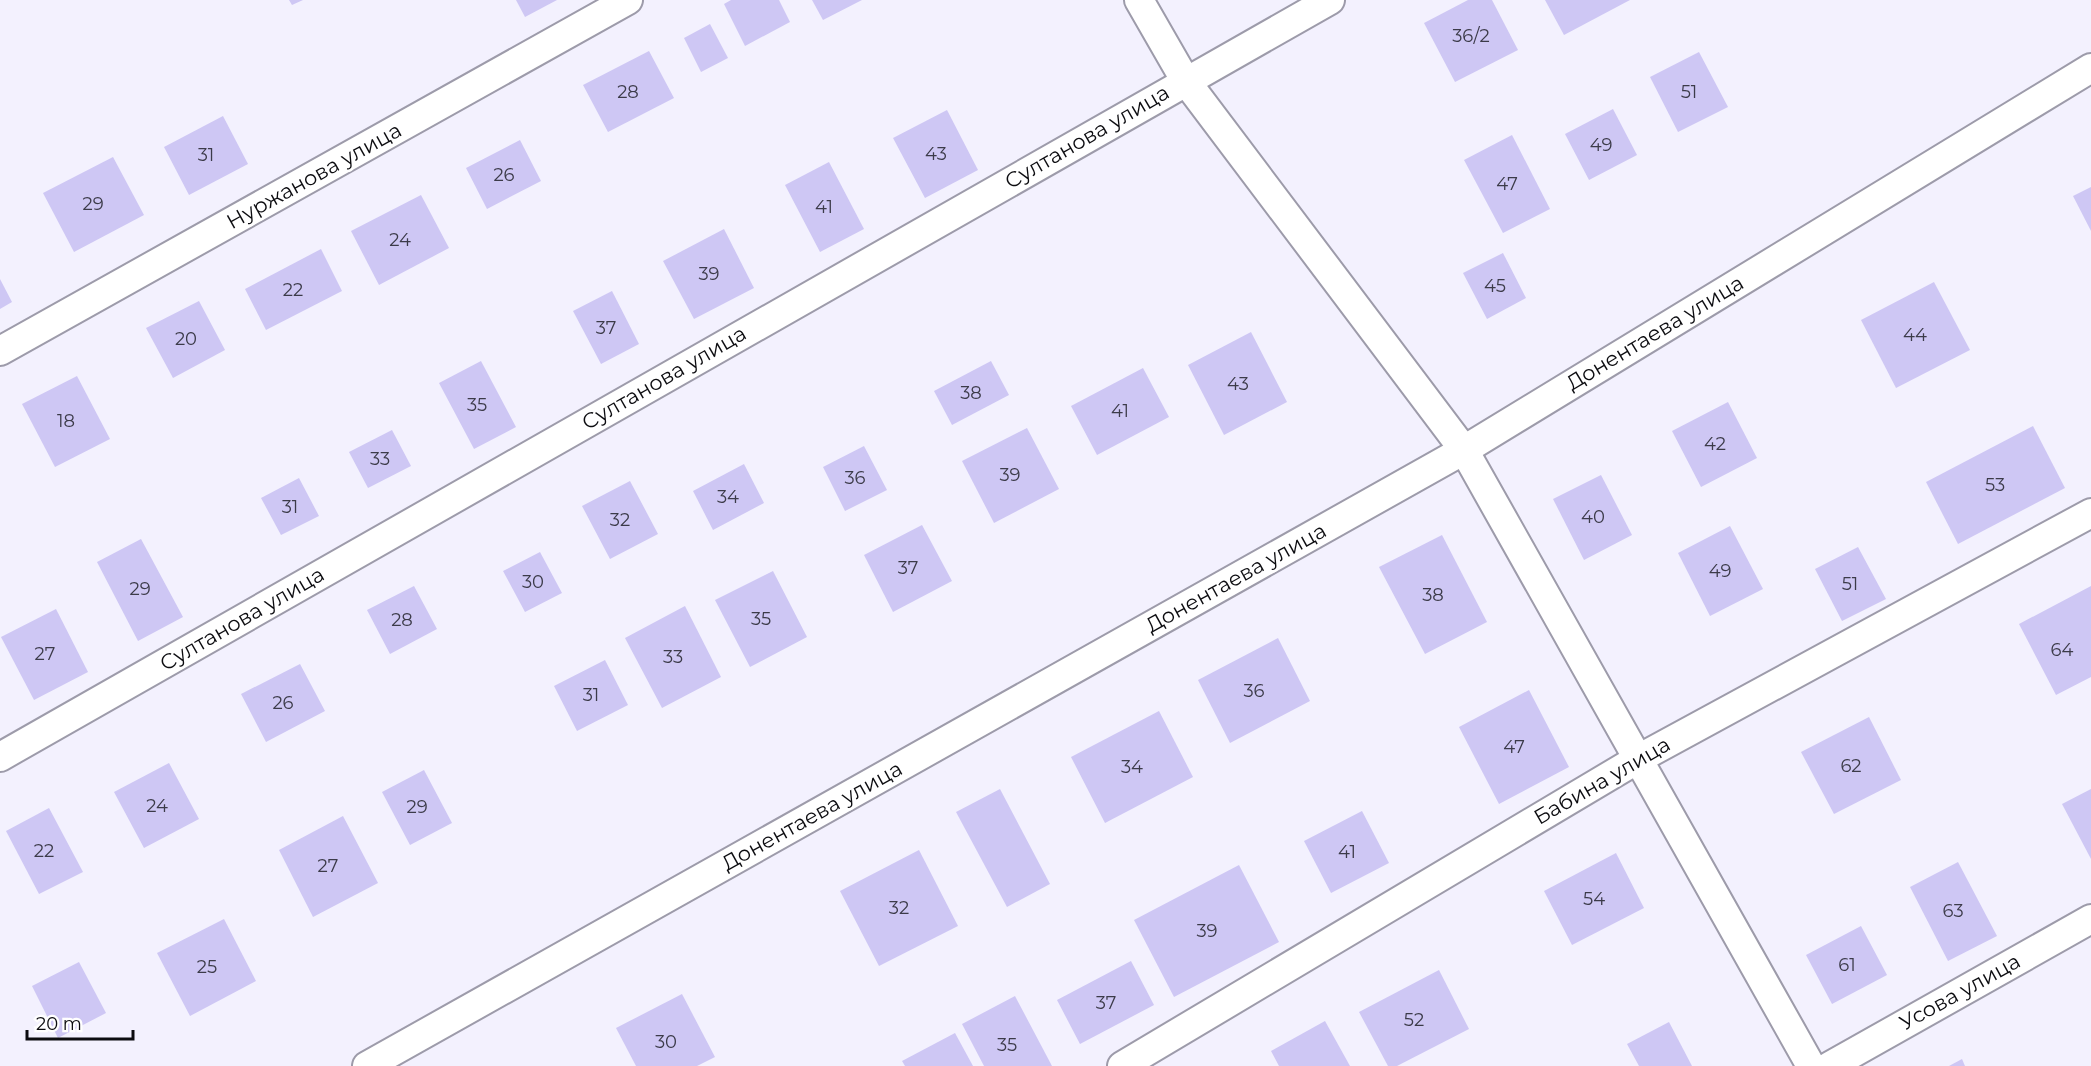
<svg xmlns="http://www.w3.org/2000/svg" width="2091" height="1066" viewBox="0 0 2091 1066" font-family="Montserrat,sans-serif">
<rect width="100%" height="100%" fill="#f3f1fe"/>
<g fill="#cec7f4">
<path d="M289 0H303L292 5Z"/>
<path d="M516 0H557L525 17Z"/>
<path d="M731 0H779L790 22 745 46 724 4Z"/>
<path d="M812 0H862L823 20Z"/>
<path d="M1468 0H1492L1518 50 1455 82 1424 23Z"/>
<path d="M1545 0H1630L1564 35Z"/>
<path d="M710 24 728 58 701 72 684 38Z"/>
<path d="M649 51 674 98 608 132 583 85Z"/>
<path d="M1699 52 1728 107 1678 132 1650 77Z"/>
<path d="M1613 109 1637 155 1589 180 1565 134Z"/>
<path d="M947 110 978 170 925 198 893 138Z"/>
<path d="M223 116 248 164 189 195 164 147Z"/>
<path d="M1512 135 1550 209 1503 233 1464 160Z"/>
<path d="M520 140 541 181 487 209 466 168Z"/>
<path d="M113 157 144 215 74 252 43 193Z"/>
<path d="M829 162 864 229 820 252 785 185Z"/>
<path d="M2091 187V231L2073 196Z"/>
<path d="M421 195 449 248 379 285 351 231Z"/>
<path d="M724 229 754 288 694 319 663 261Z"/>
<path d="M321 249 342 291 266 330 245 289Z"/>
<path d="M1503 253 1526 298 1487 319 1463 273Z"/>
<path d="M0 279 12 302 0 309Z"/>
<path d="M1934 282 1970 350 1896 388 1861 320Z"/>
<path d="M612 291 639 344 601 364 573 311Z"/>
<path d="M199 301 225 350 173 378 146 328Z"/>
<path d="M1251 332 1287 402 1224 435 1188 365Z"/>
<path d="M481 361 516 427 474 449 439 383Z"/>
<path d="M991 361 1009 395 952 425 934 391Z"/>
<path d="M1143 368 1169 417 1097 455 1071 406Z"/>
<path d="M77 376 110 439 55 467 22 404Z"/>
<path d="M1728 402 1757 458 1701 487 1672 431Z"/>
<path d="M2033 426 2065 488 1958 544 1926 482Z"/>
<path d="M1027 428 1059 489 994 523 962 461Z"/>
<path d="M392 430 411 466 368 488 349 452Z"/>
<path d="M864 446 887 490 845 511 823 467Z"/>
<path d="M744 464 764 503 713 530 693 491Z"/>
<path d="M1601 475 1632 535 1584 560 1553 499Z"/>
<path d="M299 478 319 516 281 535 261 498Z"/>
<path d="M630 481 658 534 610 559 582 506Z"/>
<path d="M922 525 952 581 893 612 864 555Z"/>
<path d="M1730 526 1763 589 1710 616 1678 553Z"/>
<path d="M1442 535 1487 622 1425 654 1379 567Z"/>
<path d="M141 539 183 617 138 641 97 562Z"/>
<path d="M1858 547 1886 599 1842 621 1815 569Z"/>
<path d="M540 552 562 593 525 612 503 571Z"/>
<path d="M773 571 807 637 750 667 715 600Z"/>
<path d="M414 586 437 629 390 654 367 610Z"/>
<path d="M2091 586V677L2056 695 2019 624Z"/>
<path d="M685 606 721 677 662 708 625 638Z"/>
<path d="M56 609 88 672 34 700 1 637Z"/>
<path d="M1278 638 1310 701 1230 743 1198 680Z"/>
<path d="M605 660 628 705 577 731 554 686Z"/>
<path d="M300 664 325 711 266 742 241 694Z"/>
<path d="M1529 690 1569 767 1499 804 1459 727Z"/>
<path d="M1159 711 1193 777 1105 823 1071 757Z"/>
<path d="M1869 717 1901 780 1834 814 1801 752Z"/>
<path d="M169 763 199 819 144 848 114 792Z"/>
<path d="M424 770 452 823 410 845 382 792Z"/>
<path d="M1000 789 1050 884 1007 907 956 812Z"/>
<path d="M2091 789V859L2062 804Z"/>
<path d="M49 808 83 872 39 894 6 831Z"/>
<path d="M1362 811 1389 863 1331 893 1304 841Z"/>
<path d="M343 816 378 883 313 917 279 850Z"/>
<path d="M919 850 958 926 879 966 840 891Z"/>
<path d="M1616 853 1644 908 1572 945 1544 891Z"/>
<path d="M1958 862 1997 936 1948 961 1910 887Z"/>
<path d="M1239 865 1279 942 1174 997 1134 920Z"/>
<path d="M224 919 256 981 190 1016 157 953Z"/>
<path d="M1861 926 1887 975 1832 1004 1806 955Z"/>
<path d="M1131 961 1154 1005 1080 1044 1057 1000Z"/>
<path d="M79 962 106 1013 58 1038 32 986Z"/>
<path d="M1439 970 1469 1029 1397 1066H1388L1359 1012Z"/>
<path d="M682 994 715 1057 697 1066H636L616 1028Z"/>
<path d="M1015 996 1052 1066H984L962 1024Z"/>
<path d="M1325 1021 1350 1066H1279L1271 1051Z"/>
<path d="M1669 1022 1692 1066H1639L1627 1044Z"/>
<path d="M955 1033 973 1066H905L902 1061Z"/>
<path d="M1962 1059 1965 1066H1949Z"/>
</g>
<g fill="none" stroke-linecap="round" stroke-linejoin="round">
<g stroke="#9d9baa" stroke-width="32">
<g id="street">
<path d="M1139 0 1185 80 1464 450 1811 1066"/>
<path d="M0 351 628 0"/>
<path d="M0 757 1330 0"/>
<path d="M367 1066 1464 450 2091 68"/>
<path d="M1122 1066 1638 759 2091 513"/>
<path d="M1830 1066 2091 919"/>
</g>
</g>
<use href="#street" stroke="#fff" stroke-width="28"/>
</g>
<g text-anchor="middle" stroke-width="5" stroke-linejoin="round" paint-order="stroke">
<g font-size="18" fill="#3c3b49">
<text x="1471" y="42">36/2</text>
<text x="628" y="98">28</text>
<text x="1689" y="98">51</text>
<text x="1601" y="151">49</text>
<text x="936" y="160">43</text>
<text x="206" y="161">31</text>
<text x="504" y="181">26</text>
<text x="1507" y="190">47</text>
<text x="93" y="210">29</text>
<text x="824" y="213">41</text>
<text x="400" y="246">24</text>
<text x="709" y="280">39</text>
<text x="1495" y="292">45</text>
<text x="293" y="296">22</text>
<text x="606" y="334">37</text>
<text x="1915" y="341">44</text>
<text x="186" y="345">20</text>
<text x="1238" y="390">43</text>
<text x="971" y="399">38</text>
<text x="477" y="411">35</text>
<text x="1120" y="417">41</text>
<text x="66" y="427">18</text>
<text x="1715" y="450">42</text>
<text x="380" y="465">33</text>
<text x="1010" y="481">39</text>
<text x="855" y="484">36</text>
<text x="1995" y="491">53</text>
<text x="728" y="503">34</text>
<text x="290" y="513">31</text>
<text x="1593" y="523">40</text>
<text x="620" y="526">32</text>
<text x="908" y="574">37</text>
<text x="1720" y="577">49</text>
<text x="533" y="588">30</text>
<text x="1850" y="590">51</text>
<text x="140" y="595">29</text>
<text x="1433" y="601">38</text>
<text x="761" y="625">35</text>
<text x="402" y="626">28</text>
<text x="2062" y="656">64</text>
<text x="45" y="660">27</text>
<text x="673" y="663">33</text>
<text x="1254" y="697">36</text>
<text x="591" y="701">31</text>
<text x="283" y="709">26</text>
<text x="1514" y="753">47</text>
<text x="1851" y="772">62</text>
<text x="1132" y="773">34</text>
<text x="157" y="812">24</text>
<text x="417" y="813">29</text>
<text x="44" y="857">22</text>
<text x="1347" y="858">41</text>
<text x="328" y="872">27</text>
<text x="1594" y="905">54</text>
<text x="899" y="914">32</text>
<text x="1953" y="917">63</text>
<text x="1207" y="937">39</text>
<text x="1847" y="971">61</text>
<text x="207" y="973">25</text>
<text x="1106" y="1009">37</text>
<text x="1414" y="1026">52</text>
<text x="666" y="1048">30</text>
<text x="1007" y="1051">35</text>
</g>
<g font-size="21" fill="#0c0c10" stroke="#fff">
<text transform="translate(1087 137) rotate(-30)" y="7">Султанова улица</text>
<text transform="translate(314 176) rotate(-29)" y="7">Нуржанова улица</text>
<text transform="translate(1655 333) rotate(-31)" y="7">Донентаева улица</text>
<text transform="translate(664 378) rotate(-30)" y="7">Султанова улица</text>
<text transform="translate(1236 578) rotate(-29)" y="7">Донентаева улица</text>
<text transform="translate(242 619) rotate(-30)" y="7">Султанова улица</text>
<text transform="translate(1602 781) rotate(-30)" y="7">Бабина улица</text>
<text transform="translate(812 816) rotate(-29)" y="7">Донентаева улица</text>
<text transform="translate(1960 992) rotate(-29)" y="7">Усова улица</text>
</g>
</g>
<path d="M27 1030v9h106v-9" fill="none" stroke="#0c0c10" stroke-width="3"/>
<text x="36" y="1030" font-size="18" fill="#0c0c10" stroke="#ffffff" stroke-width="4.5" paint-order="stroke">20 m</text>
</svg>
